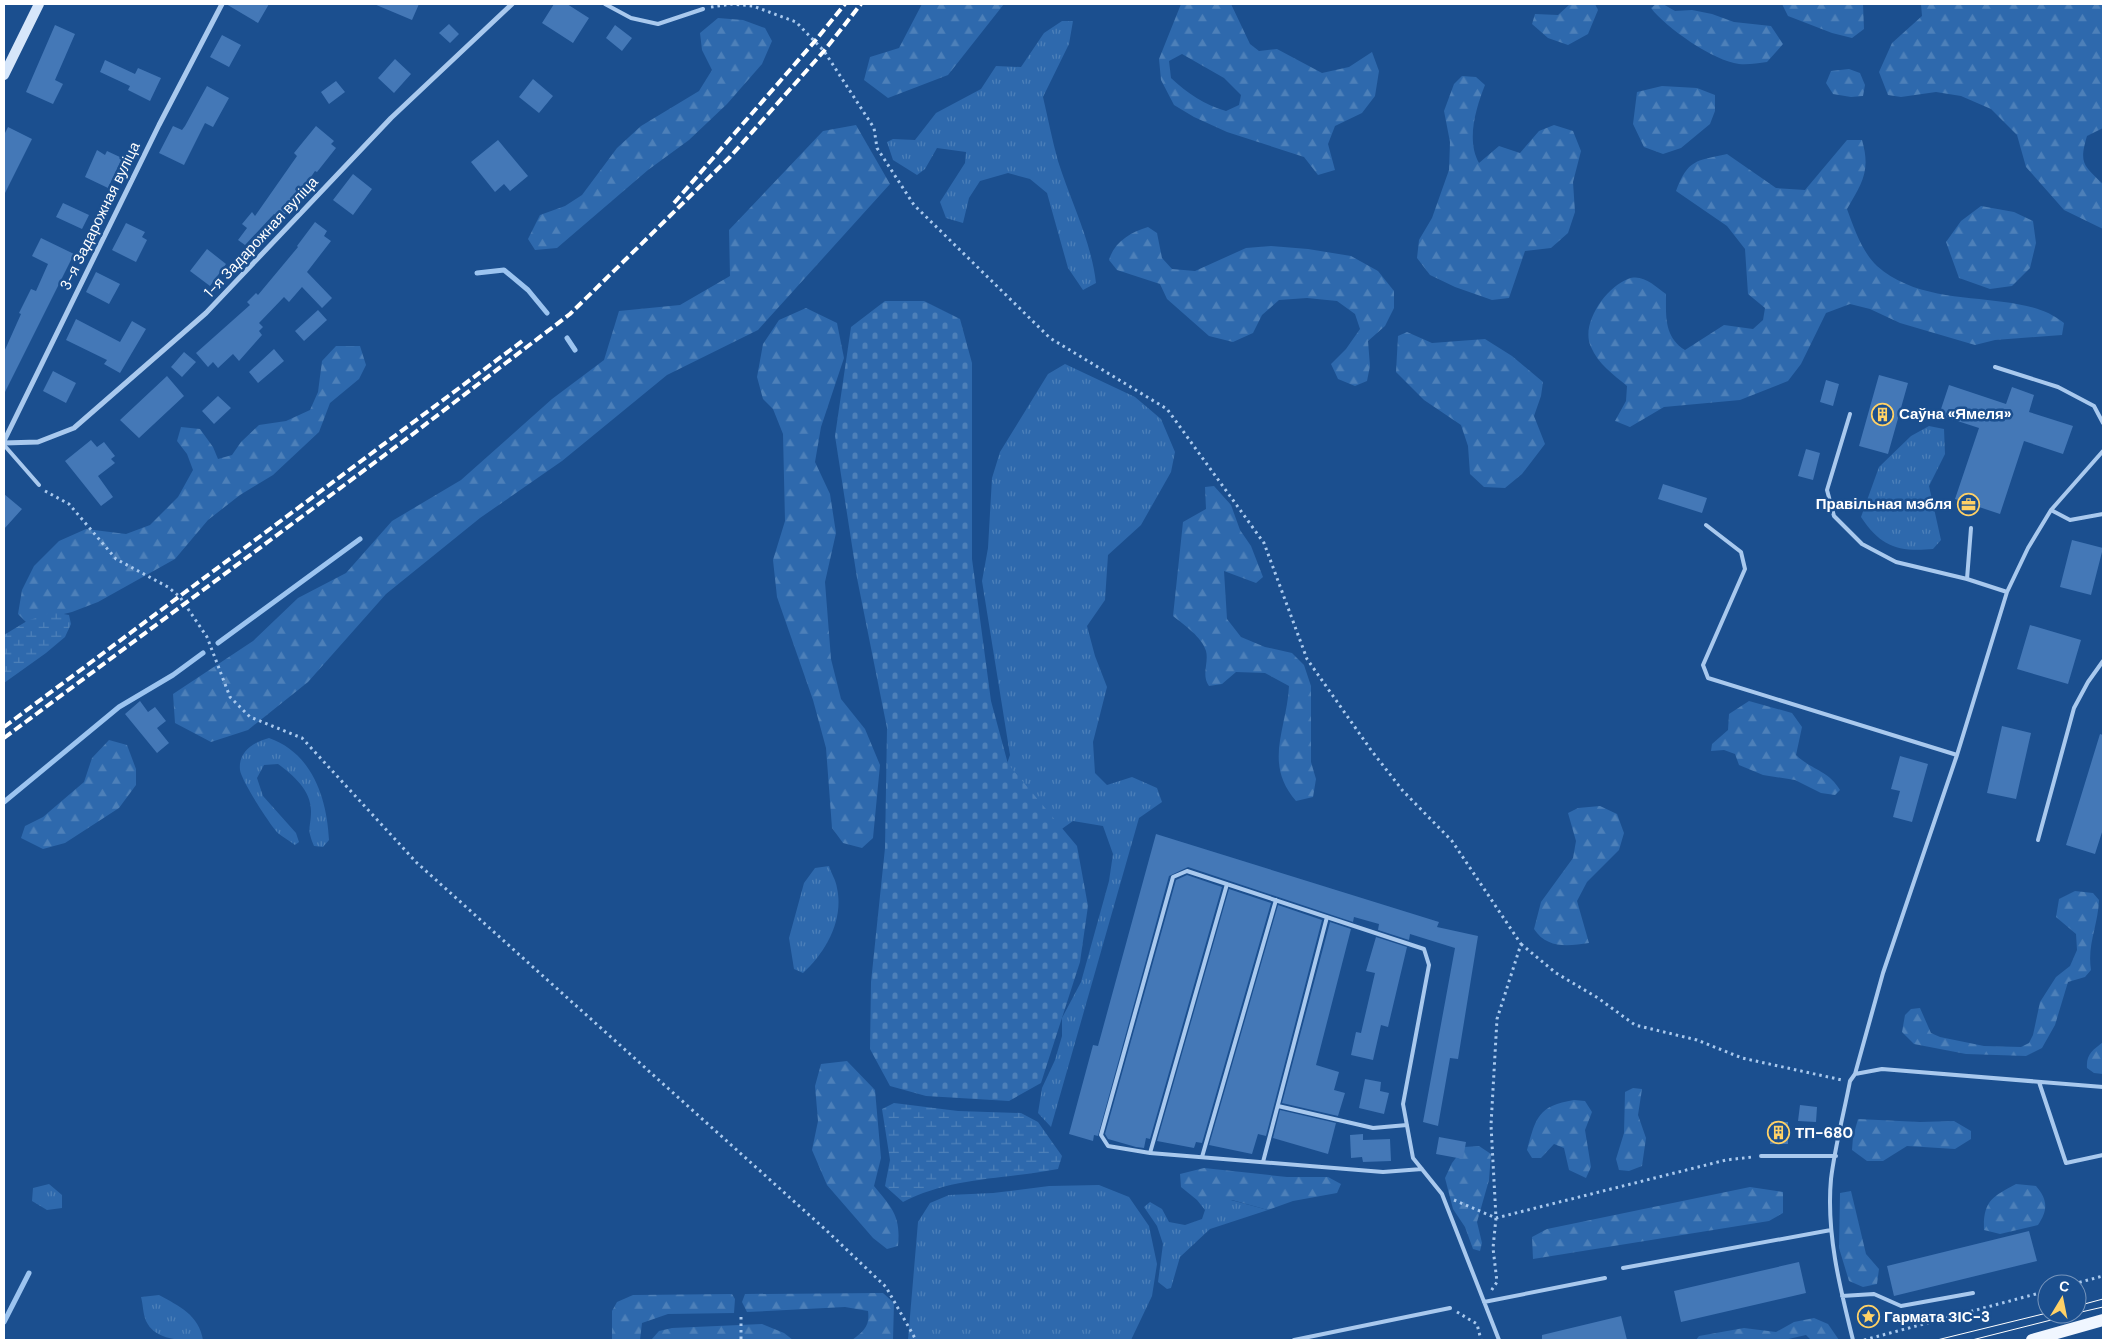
<svg xmlns="http://www.w3.org/2000/svg" width="2107" height="1344" viewBox="0 0 2107 1344" font-family="'DM Sans',sans-serif">
	<style>
		.grass { fill: url(#grass-tufts) }
		.forest { fill: url(#forest-firs); fill-rule: evenodd }
		.wetland { fill: url(#wetland-marsh) }
		.cemetery { fill: url(#cemetery-stones) }
		.lines { fill: none; stroke-linecap: round; stroke-linejoin: round }
		.stream { stroke: #9cc4f0; stroke-width: 5 }
		.building { fill: #4478b7 }
		.path { stroke: #a9c9ee; stroke-width: 3; stroke-dasharray: 2.5 4; stroke-linecap: butt }
		.lane { stroke: #a9c9ee; stroke-width: 4 }
		.street { stroke: #a9c9ee; stroke-width: 5 }
		.secondary { stroke: #d6e6fa; stroke-width: 10 }
		.primary { stroke: #f0f6ff; stroke-width: 12 }
		.tram { stroke: #fff; stroke-width: 1 }
		.rail { stroke: #fff; stroke-width: 4; stroke-dasharray: 9 4; stroke-linecap: butt }
		.labels { text-anchor: middle; dominant-baseline: central; stroke-width: 5; stroke-linejoin: round; paint-order: stroke }
		.street-label { font-size: 15px; fill: #fff; stroke: #1b4f8f }
		.poi-label { font-size: 15px; font-weight: bold; fill: #fff; stroke: #1b4f8f; text-anchor: start }
	</style>
	<defs>
		<pattern id="grass-tufts" width="24" height="20" patternUnits="userSpaceOnUse" patternTransform="scale(1.25)"><rect width="24" height="20" fill="#2e69ad"/><path d="M3 7l-1-3M5 7V3M7 7l1-3M15 17l-1-3M17 17v-4M19 17l1-3" fill="none" stroke="#4d80b9"/></pattern>
		<pattern id="forest-firs" width="22" height="20" patternUnits="userSpaceOnUse" patternTransform="scale(1.25)"><rect width="22" height="20" fill="#2e69ad"/><path d="M5 1l3.5 6h-7zM16 11l3.5 6h-7z" fill="#4d80b9"/></pattern>
		<pattern id="wetland-marsh" width="20" height="14" patternUnits="userSpaceOnUse" patternTransform="scale(1.25)"><rect width="20" height="14" fill="#2e69ad"/><path d="M1 5h8M5 5V1M11 12h8M15 12V8" fill="none" stroke="#4d80b9"/></pattern>
		<pattern id="cemetery-stones" width="16" height="16" patternUnits="userSpaceOnUse" patternTransform="scale(1.25)"><rect width="16" height="16" fill="#2e69ad"/><path d="M2 7V4a2 2 0 0 1 4 0v3zM10 15v-3a2 2 0 0 1 4 0v3z" fill="#4d80b9"/></pattern>
	</defs>
	<rect width="100%" height="100%" fill="#1b4f8f"/>
	<path class="grass" d="M1062 21H1073L1069 44 1043 97C1048 118 1052 140 1058 161 1071 202 1091 240 1096 283L1083 290 1068 268 1047 193 1030 179 1008 173 980 181 969 198 963 223 946 218 940 202 965 163 966 152 937 148 925 169 917 175 893 160 887 142 893 139 915 140 936 113 981 89 996 66 1021 67 1044 33Z
		M1065 364 1135 397 1161 419 1175 452 1171 472 1141 525 1108 555 1105 600 1087 626 1095 656 1107 687 1093 742 1095 773 1107 785 1132 777 1157 788 1162 802 1139 818 1051 1127 1038 1113 1042 1088 1055 1060 1062 1036V1018L1081 982 1109 881 1113 854 1103 826 1073 821 1042 843 997 792 1010 755 982 581 988 548 992 478 1000 452 1048 374Z
		M1929 426 1944 429 1945 454 1929 486 1941 540 1933 549C1898 552 1881 547 1861 517L1879 467 1911 436Z
		M269 738C312 753 327 798 329 840L323 847 314 846C306 827 311 829 311 811 311 790 293 775 278 764L264 765 257 778 263 796 296 833 299 842 295 845C290 841 284 838 279 834 271 827 241 780 240 770 238 751 254 742 269 738Z
		M829 866C831 873 836 880 837 888 844 920 826 952 803 973L794 969 789 938 804 883 815 868Z
		M49 1184 62 1195V1208L47 1210 32 1201 33 1188Z
		M1099 1185 1129 1197 1149 1226 1157 1264 1152 1296 1131 1340H908L918 1222 930 1203 949 1195 993 1193 1049 1186Z
		M1197 1200H1231L1268 1210 1210 1229 1180 1257 1171 1288 1167 1289 1158 1282 1163 1244 1157 1226 1144 1207 1150 1202 1162 1209 1169 1222 1185 1225 1202 1219 1205 1210Z
		M159 1295C179 1306 199 1315 203 1340 184 1340 156 1342 146 1321 143 1314 143 1304 141 1297Z"/>
	<path class="forest" d="M922 4H1004L948 75 888 98 864 80 870 57 899 48Z
		M1181 4H1231L1250 44 1259 51 1277 49 1322 73 1349 67 1372 52 1379 71 1375 96 1362 113 1335 126 1328 144 1335 170 1318 175 1304 157 1227 132 1194 117 1174 105 1161 80 1159 59ZM1182 54 1224 78 1241 95 1239 105 1226 111C1205 105 1187 93 1171 78L1169 61Z
		M1570 4H1595L1598 10 1588 34 1568 45 1548 38 1532 24 1535 14 1558 15Z
		M1656 4H1663L1675 11 1692 10 1712 14 1734 22 1771 26 1783 44 1767 62C1758 63 1748 65 1739 64 1714 61 1666 28 1651 8Z
		M1782 4H1863L1864 29 1852 38 1832 33 1788 16Z
		M1921 4H2103V128L2087 136C2079 163 2083 165 2103 184V229L2064 210 2026 167 2017 135 1991 109 1961 96 1936 92 1901 97 1888 95 1879 72 1892 43 1922 16Z
		M718 18 743 20 765 28 772 41 762 64 727 104 689 140 648 170 557 248 535 250 528 239 540 215 565 206 582 195 617 148 641 126 699 91 712 70 702 50 700 33Z
		M1849 69 1860 73 1865 85 1863 96 1851 97 1833 94 1826 83 1831 71Z
		M1462 76 1476 77 1485 85C1476 108 1466 140 1479 163L1499 146 1520 153 1539 131 1554 125 1573 131 1581 151 1573 182 1575 212 1568 233 1551 248 1525 251 1509 298 1492 300 1455 287 1430 275 1417 258 1419 240 1432 218 1449 170 1450 142 1444 111 1454 84Z
		M1662 86 1697 88 1715 95V111L1710 124 1681 148 1663 154 1644 147 1633 124 1637 92Z
		M856 125 890 184 758 330 667 375 562 461 480 518 386 594 308 682 248 730 211 742 175 723 173 694 253 641 298 598 346 573 392 521 461 480 552 399 604 360 619 311 680 305 730 276 729 230 823 131Z
		M1847 140H1862C1871 171 1862 183 1847 209 1854 228 1862 252 1877 266 1912 297 1961 296 2004 302 2026 305 2047 309 2064 323L2062 335 1995 340 1975 345 1900 323 1870 309 1850 304 1826 313 1801 364 1788 381 1740 400 1664 407 1630 427 1615 421 1626 401 1627 386C1614 375 1598 364 1591 347 1580 324 1606 287 1628 279 1642 273 1655 286 1666 294 1666 316 1664 337 1685 350L1724 325 1753 329 1763 320 1765 308 1748 294 1745 249 1727 226 1676 191C1688 159 1696 161 1727 154L1776 188 1805 190Z
		M1981 206 2014 212 2033 221 2036 243 2030 268 2012 286 1990 289 1959 278 1946 242 1961 221Z
		M1148 227 1157 233 1162 258 1172 269 1195 271 1246 248 1271 246 1308 249 1351 256 1378 271 1394 291V308L1385 326 1368 341 1370 366 1367 381 1355 386 1338 379 1331 364 1346 349 1360 329 1355 314 1337 301 1307 298 1279 300 1262 315 1253 333 1233 342 1209 336 1167 299 1160 284 1117 270 1109 260C1114 242 1131 232 1148 227Z
		M806 308 837 323 844 358 821 427 815 462 830 494 836 533 825 582 831 659 841 699 865 729 880 765 873 838 862 848 843 843 832 828 826 748 813 700 777 597 773 560 785 521 783 434 773 409 763 399 757 377 763 344 779 320Z
		M1407 332 1432 343 1485 339 1512 356 1543 382 1541 396 1534 416 1545 444 1522 474 1505 488 1484 487 1470 474 1468 446 1461 425 1424 400 1396 372 1398 336Z
		M336 346H360L366 365 359 379 330 403 319 432 273 475 240 495 208 520 175 559 98 602 72 612 27 623 18 614 22 590 34 566 59 541 86 529 126 534 150 525 178 497 193 470 187 454 177 441 181 427 200 429 213 447 218 459 232 455 241 442 259 425 286 421 310 410 318 392 322 361Z
		M1214 486 1231 505 1240 530 1251 546 1263 577 1256 583 1224 571 1227 619 1241 637 1265 647 1292 653 1304 665 1311 686V762L1316 779 1313 797 1296 801C1263 763 1287 729 1289 686L1265 673 1236 672 1222 684 1209 686C1201 675 1209 663 1206 651 1202 637 1184 625 1173 616L1183 522 1206 509 1205 487Z
		M1749 701 1792 713 1802 727 1796 755C1813 771 1828 770 1840 790L1835 795 1821 793 1795 780 1763 775 1739 765 1735 754 1724 750 1711 751 1712 744 1728 730 1729 714Z
		M109 740 127 745 136 769V785L119 808 65 843 43 849 21 838 25 826 43 817 84 782 92 758Z
		M1600 806 1617 814 1624 833 1619 850 1587 882 1577 901 1589 943C1568 946 1547 949 1534 929L1541 902 1573 858 1576 841 1568 813 1578 808Z
		M2075 891 2093 893 2099 900C2098 926 2087 944 2091 970L2085 977 2068 982 2055 1025 2042 1048 2026 1056 1966 1054 1914 1044 1902 1032 1905 1015 1911 1009 1920 1008 1931 1033 1940 1037 1984 1046 2021 1047 2029 1043 2033 1035 2040 1002 2056 977 2070 966 2077 950 2076 934 2056 917 2059 899Z
		M2103 1042V1074L2094 1073 2087 1068C2086 1054 2093 1050 2103 1042Z
		M847 1061 875 1090 881 1158 874 1186C892 1208 901 1216 898 1246L887 1249 873 1238 827 1185 812 1150 818 1121 815 1086 821 1064Z
		M1633 1088 1642 1089 1638 1115 1646 1138 1642 1166 1629 1171 1619 1170 1616 1159 1624 1133 1625 1092Z
		M1574 1100 1585 1101 1592 1112 1585 1130 1591 1167 1586 1178 1569 1170 1564 1148 1554 1144 1541 1158H1532L1527 1150C1536 1117 1538 1106 1574 1100Z
		M1858 1119 1920 1122 1954 1121 1971 1131V1139L1955 1149 1907 1146 1883 1161H1867L1852 1150 1853 1137Z
		M1479 1146 1491 1154 1489 1180 1477 1222 1482 1243 1480 1251 1473 1249 1465 1227 1453 1209 1445 1178 1452 1163 1464 1147Z
		M1204 1168 1287 1177H1328L1341 1184 1337 1193 1293 1201 1268 1210 1232 1200H1197L1181 1187 1180 1174Z
		M2016 1184 2036 1186C2048 1200 2048 1210 2038 1225L2000 1234 1984 1230C1983 1201 1992 1197 2016 1184Z
		M1750 1187 1783 1192V1213L1769 1221 1533 1259 1532 1237 1547 1229Z
		M1851 1191 1866 1254 1879 1269 1877 1284 1863 1287 1849 1281 1839 1248 1840 1193Z
		M883 1293 894 1303 893 1340H852C864 1331 870 1326 868 1311L845 1307 747 1312 742 1302 745 1294Z
		M732 1294 735 1299 734 1313 668 1314 642 1323 640 1340H612V1311L617 1302 633 1295Z
		M1814 1318 1828 1324 1839 1340H1811L1806 1335 1784 1340H1696L1699 1336 1744 1328 1776 1332 1794 1322Z
		M762 1324 784 1333 793 1340 652 1339 659 1331 672 1328Z"/>
	<path class="wetland" d="M53 612 69 615 71 624 65 637 46 653 4 683V635L27 621Z
		M894 1103 958 1111 1021 1113 1038 1122 1062 1156 1058 1169C1007 1179 950 1177 903 1202L885 1186 890 1160 882 1109Z"/>
	<path class="cemetery" d="M885 301H924L960 319 972 363V559L991 701 1008 764 1077 846 1088 906 1080 962 1041 1083 1009 1101 926 1096 890 1086 870 1049 871 982 885 848 887 728 857 578 835 436 851 327Z"/>
	<g class="lines">
		<path class="stream" d="M477 273 504 270 528 290 547 313
			M567 338 575 350
			M218 643 360 539
			M4 802 119 707 173 675 203 653
			M4 1322 29 1273"/>
	</g>
	<path class="building" d="M226 4H269L258 23Z
		M374 4H419L412 20Z
		M554 4H567L589 18 573 43 542 23Z
		M449 24 459 34 450 43 439 33Z
		M55 25 75 34 55 80 63 84 53 104 26 92Z
		M615 25 632 38 622 51 606 38Z
		M222 35 241 45 229 67 210 57Z
		M395 59 411 74 394 93 378 78Z
		M105 60 135 74 138 68 161 78 150 101 128 90 130 86 100 72Z
		M533 79 553 96 539 113 519 97Z
		M336 81 345 92 329 104 321 92Z
		M207 86 229 98 213 127 205 123 184 165 159 153 173 126 182 130 185 126Z
		M316 126 334 141 331 144 336 148 317 172 315 171 282 219 274 214 245 245 238 240 247 228 242 224 252 212 255 216 297 156 294 153Z
		M8 127 32 139 4 195V135Z
		M498 140 528 176 510 191 504 184 495 192 471 162Z
		M97 150 105 155 107 151 122 158 108 188 85 177Z
		M353 174 372 189 353 215 333 200Z
		M63 203 89 215 82 229 56 217Z
		M315 222 327 231 324 236 331 241 307 272 332 298 322 308 302 287 289 302 284 297 259 323 263 327 259 331 262 335 239 361 233 354 218 368 213 362 208 367 196 353 250 305 247 302 256 293 258 295 298 247 297 246Z
		M126 223 145 232 142 237 147 240 136 262 112 250Z
		M41 238 74 254 4 394V352L21 314 19 313 31 289 36 291 48 264 32 256Z
		M207 249 226 264 210 286 190 271Z
		M96 272 120 284 109 304 86 292Z
		M318 310 327 320 304 341 295 331Z
		M76 319 120 342 132 321 146 329 120 373 104 364 107 360 66 340Z
		M274 349 284 361 258 383 249 372Z
		M184 352 196 362 182 377 171 367Z
		M53 371 76 383 66 403 43 391Z
		M1879 375 1908 383 1888 454 1859 446Z
		M167 376 184 396 139 438 120 420Z
		M1826 380 1839 384 1833 406 1820 402Z
		M1949 385 2006 404 2012 387 2034 395 2029 412 2073 426 2063 454 2024 441 2000 514 1955 499 1979 428 1939 415Z
		M218 396 231 408 214 424 202 411Z
		M91 440 97 447 104 442 115 456 111 459 115 463 98 476 113 497 101 506 65 461Z
		M1806 449 1820 453 1813 480 1798 476Z
		M1663 484 1707 498 1702 513 1658 499Z
		M4 494 22 509 4 529Z
		M2072 540 2103 548 2091 595 2060 587Z
		M2030 625 2081 640 2068 684 2017 669Z
		M140 701 148 712 155 707 166 721 157 728 169 743 157 753 125 714Z
		M2002 726 2031 733 2016 799 1987 793Z
		M2100 734 2103 735V829L2095 854 2066 845Z
		M1900 756 1928 764 1912 822 1893 817 1900 791 1891 789Z
		M1156 834 1439 922 1437 927 1478 936 1458 1059 1450 1058 1438 1126 1423 1122 1455 948 1410 934 1409 940 1378 930 1379 924 1354 917 1353 922 1188 867 1169 876 1098 1136 1094 1135 1093 1141 1069 1134 1093 1045 1098 1046Z
		M1187 875 1222 887 1150 1139 1146 1138 1144 1148 1136 1147 1108 1139 1105 1134 1176 880Z
		M1229 889 1271 903 1202 1143 1196 1142 1194 1148 1157 1141Z
		M1278 905 1322 920 1266 1136 1258 1134 1252 1154 1209 1145Z
		M1330 922 1351 929 1316 1065 1339 1072 1334 1090 1345 1093 1338 1116 1282 1103Z
		M1376 937 1407 947 1388 1027 1381 1025 1373 1060 1351 1055 1356 1032 1361 1033 1375 973 1366 971Z
		M1365 1079 1381 1082 1380 1091 1389 1093 1384 1114 1359 1108Z
		M1800 1105 1817 1107 1816 1122 1798 1121Z
		M1280 1110 1336 1123 1328 1154 1273 1138Z
		M1771 1122H1788V1144H1770Z
		M1363 1134V1140L1390 1139 1391 1161 1363 1162 1362 1157 1351 1158 1350 1135Z
		M1439 1137 1466 1142 1463 1159 1436 1154Z
		M2029 1231 2037 1261 1894 1296 1887 1266Z
		M1799 1262 1806 1293 1681 1322 1674 1291Z
		M1621 1316 1627 1340H1542V1335Z"/>
	<g class="lines">
		<path class="path" d="M711 7 732 4 753 6 796 22 824 51 874 128 877 148 914 205 1050 338 1167 409 1264 543 1307 659 1371 750 1403 791 1452 841 1521 944 1497 1019 1491 1125 1496 1218 1493 1248 1497 1282 1491 1291
			M45 491 69 504 116 559 168 587 180 597 207 637 230 697 250 717 302 738 416 862 827 1231 886 1287 916 1340
			M1521 944 1556 973 1598 998 1635 1025 1697 1040 1742 1058 1842 1080
			M1454 1200 1496 1218 1726 1160 1752 1157
			M2073 1284 2103 1276
			M1457 1312 1477 1324 1481 1340
			M741 1317V1340
			M1864 1340 2047 1291"/>
		<path class="lane" d="M605 4 631 18 658 24 703 9
			M1995 367 2058 387 2094 406 2103 423
			M1850 414 1827 490 1834 516 1862 544 1896 562 1967 579 2007 592
			M4 445 39 485
			M2051 510 2070 520 2103 514
			M1706 525 1741 552 1745 569 1703 665 1708 678 1957 755
			M1967 579 1971 528
			M2038 840 2074 708 2088 682 2103 661
			M1855 1074 1883 973 1957 755 2007 592 2028 548 2051 510 2103 451
			M2039 1082 2066 1163 2103 1155
			M1278 1106 1373 1128 1407 1125
			M1150 1153 1227 884
			M1761 1156H1836
			M1202 1157 1276 900
			M1263 1162 1327 917
			M1422 1169 1383 1172 1150 1153 1108 1146 1101 1135 1173 877 1187 871 1424 949 1429 965 1403 1104 1413 1158 1442 1194 1499 1340
			M1623 1268 1831 1230
			M1842 1296 1874 1294 1901 1306 1973 1293
			M1484 1302 1605 1278
			M1294 1340 1450 1308
			M1853 1340C1840 1288 1826 1233 1831 1179 1835 1146 1844 1113 1850 1081L1855 1074 1882 1069 2103 1087"/>
		<path class="street" d="M4 441 159 125 222 4
			M4 443 38 442 74 428 206 313 391 118 512 4"/>
		<path class="secondary" d="M4 75 39 4"/>
		<path class="primary" d="M2032 1340 2103 1320"/>
		<path class="tram" d="M2077 1306 2103 1299
			M2077 1313 2103 1307
			M1937 1340 2047 1313
			M1972 1340 2075 1314"/>
		<path class="rail" d="M674 203 815 41 845 4
			M4 727 525 339
			M4 738 409 437 570 314 730 157 824 51 861 4"/>
	</g>
	<defs>
		<symbol id="building-ring" viewBox="-11 -11 22 22"><circle r="9.5" fill="#1b4f8f" stroke="#ffd166" stroke-width="1.5"/><path d="M-4-6H4V6H1V3H-1V6H-4ZM-2.5-4.3h1.7v1.8h-1.7ZM.8-4.3h1.7v1.8H.8ZM-2.5-1h1.7V.8h-1.7ZM.8-1h1.7V.8H.8Z" fill="#ffd166"/></symbol>
		<symbol id="office-ring" viewBox="-11 -11 22 22"><circle r="9.5" fill="#1b4f8f" stroke="#ffd166" stroke-width="1.5"/><path d="M-6-3h4V-5.5h4V-3h4V5H-6ZM-1-4.5V-3h2v-1.5ZM-6 0V1H6V0Z" fill="#ffd166"/></symbol>
		<symbol id="sight-ring" viewBox="-11 -11 22 22"><circle r="9.5" fill="#1b4f8f" stroke="#ffd166" stroke-width="1.5"/><path d="M0-6L1.8-2.2L6-1.7L2.9 1.2L3.7 5.4L0 3.3L-3.7 5.4L-2.9 1.2L-6-1.7L-1.8-2.2Z" fill="#ffd166"/></symbol>
	</defs>
	<g fill-rule="evenodd">
		<use href="#building-ring" x="1870" y="402" width="25" height="25"/>
		<use href="#office-ring" x="1956" y="492" width="25" height="25"/>
		<use href="#building-ring" x="1766" y="1120" width="25" height="25"/>
		<use href="#sight-ring" x="1856" y="1304" width="25" height="25"/>
	</g>
	<g class="labels">
		<g class="street-label">
			<text transform="translate(100 216) rotate(-64)">3-я Задарожная вуліца</text>
			<text transform="translate(261 237) rotate(-47)">1-я Задарожная вуліца</text>
		</g>
		<g class="poi-label">
			<text x="1899" y="414">Саўна «Ямеля»</text>
			<text x="1952" y="504" text-anchor="end">Правільная мэбля</text>
			<text x="1795" y="1133">ТП-680</text>
			<text x="1884" y="1317">Гармата ЗІС-3</text>
		</g>
	</g>
	<rect width="2107" height="1344" fill="none" stroke="#ffffff" stroke-width="10"/>
	<g transform="translate(2062 1299) rotate(10)"><circle r="24" fill="#1b4f8f" stroke="#7695bc"/>
	<path d="M0-4L9 19L0 12L-9 19Z" fill="#ffd166"/>
	<text y="-8" font-size="14" font-weight="bold" text-anchor="middle" fill="#ffffff">С</text>
	</g>
</svg>
